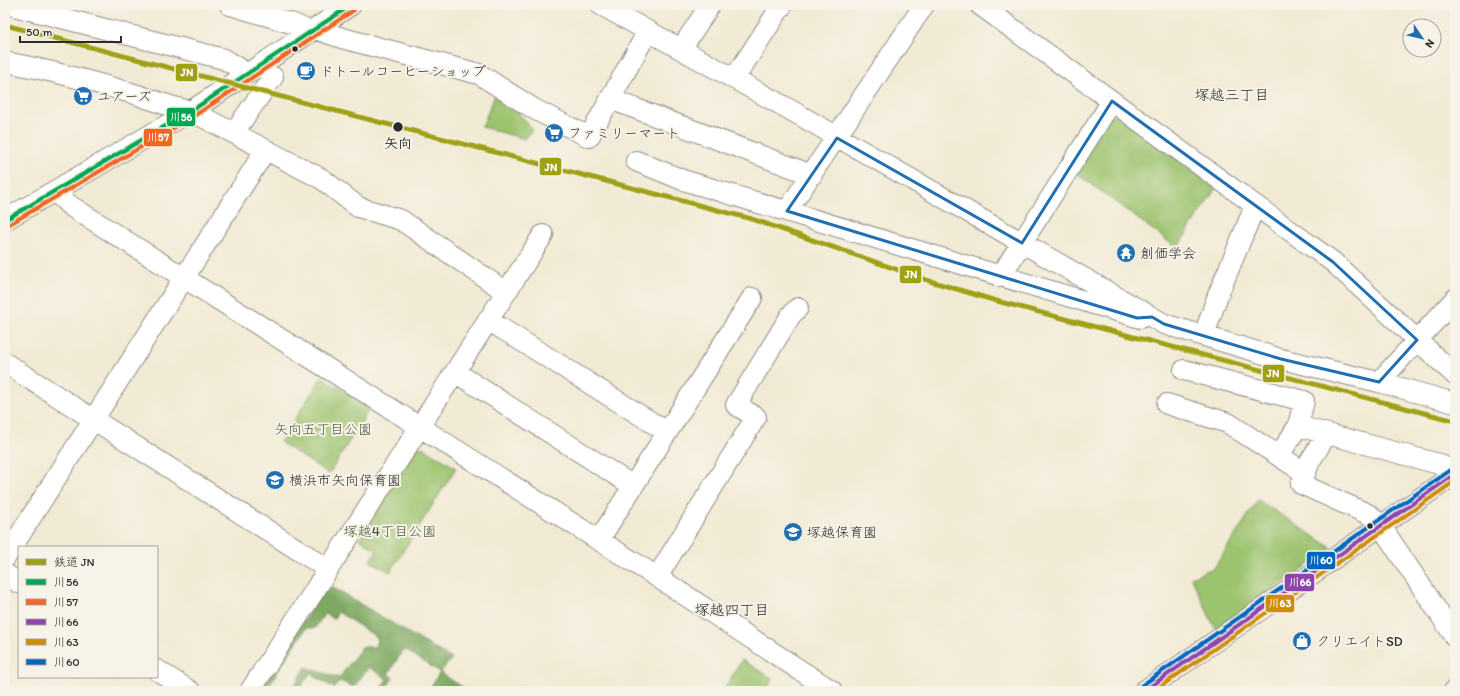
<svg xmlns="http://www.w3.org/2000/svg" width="1460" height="696" viewBox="0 0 1460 696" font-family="Itim,'Klee One',sans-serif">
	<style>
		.green { fill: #9cc36e; stroke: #64774c }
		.forest { fill: #7da961; stroke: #546a46 }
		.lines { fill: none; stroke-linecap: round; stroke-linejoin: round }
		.minor-casing { stroke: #8e8a80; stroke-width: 22 }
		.minor { stroke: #fff; stroke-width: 20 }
		.bus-1-casing { stroke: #f7f3e8; stroke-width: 7 }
		.bus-2-casing { stroke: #f7f3e8; stroke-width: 7 }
		.bus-3-casing { stroke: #f7f3e8; stroke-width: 7 }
		.bus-4-casing { stroke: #f7f3e8; stroke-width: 7 }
		.bus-5-casing { stroke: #f7f3e8; stroke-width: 7 }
		.bus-1 { stroke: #00a651; stroke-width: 4 }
		.bus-2 { stroke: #f26522; stroke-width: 4 }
		.bus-3 { stroke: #8e44ad; stroke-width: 4 }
		.bus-4 { stroke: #ce8d09; stroke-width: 4 }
		.bus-5 { stroke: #0065bd; stroke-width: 4 }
		.rail-1-casing { stroke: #f7f3e8; stroke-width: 8 }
		.rail-1 { stroke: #a0a013; stroke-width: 5 }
		.marked { fill: none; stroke: #1f6fb2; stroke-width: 3; stroke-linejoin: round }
		.bus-dot { fill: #2b2b2b; stroke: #f7f3e8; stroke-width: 1.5 }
		.labels { text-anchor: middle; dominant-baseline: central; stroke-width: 4; stroke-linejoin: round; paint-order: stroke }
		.poi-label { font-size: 14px; fill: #2b2b2b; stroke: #f7f3e8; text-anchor: start }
		.stop-label { font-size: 14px; font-weight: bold; fill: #2b2b2b; stroke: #f7f3e8 }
		.park-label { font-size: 14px; fill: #4d593f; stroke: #f7f3e8 }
		.neighbourhood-label { font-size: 15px; fill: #2b2b2b; stroke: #f7f3e8 }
		.line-badge { stroke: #f7f3e8; stroke-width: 1.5 }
		.badge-label { font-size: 11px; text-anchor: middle; font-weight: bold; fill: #fff }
	</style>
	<rect width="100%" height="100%" fill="#f7f3e8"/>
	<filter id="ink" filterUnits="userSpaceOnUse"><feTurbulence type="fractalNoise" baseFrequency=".025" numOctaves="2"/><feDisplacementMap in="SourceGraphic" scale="8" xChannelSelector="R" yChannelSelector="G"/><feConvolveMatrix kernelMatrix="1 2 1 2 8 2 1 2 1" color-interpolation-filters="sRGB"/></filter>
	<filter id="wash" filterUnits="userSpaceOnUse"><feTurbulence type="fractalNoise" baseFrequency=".012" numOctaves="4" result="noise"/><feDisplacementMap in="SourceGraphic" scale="16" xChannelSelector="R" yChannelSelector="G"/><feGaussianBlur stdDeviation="0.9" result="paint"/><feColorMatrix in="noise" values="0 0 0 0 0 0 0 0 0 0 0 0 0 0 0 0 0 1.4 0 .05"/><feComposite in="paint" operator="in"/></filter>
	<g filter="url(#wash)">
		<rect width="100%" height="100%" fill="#f1ead4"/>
		<path class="green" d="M497 90 519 111V114L533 129 525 139 482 127Z
			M1117 115 1216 188 1177 248 1075 172 1109 116Z
			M322 377 370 408 329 474 280 442Z
			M422 447 456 468 390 572 370 561 377 550 359 539 416 449Z
			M1258 500 1332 548 1216 630 1191 577 1214 568Z
			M742 660 773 679 765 691H723Z"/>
		<path class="forest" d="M332 587 452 659 440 672 468 691H428L440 672 404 649 388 674 393 678 384 691H379L387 679 369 667 354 687 340 681 334 688 310 673 298 691H291L306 667 339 678 362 647H375L378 638 338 612 333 619 325 613 315 628H306L265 691H256L323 592Z"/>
	</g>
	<g filter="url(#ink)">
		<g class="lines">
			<defs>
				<path id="minor" d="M10 5 224 59 239 68
					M230 5 291 23 307 30 315 29 342 38 479 74 534 109 589 137 648 31
					M601 5 787 108 1164 324 1281 359 1379 382 1455 403
					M980 5 1333 262 1455 375
					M681 49 710 5
					M5 62C50 70 94 82 138 95 156 101 172 108 191 111L322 179 358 207 401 220 506 292
					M734 79 782 5
					M610 99 812 175
					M237 128 273 77
					M636 161 683 180 1140 318
					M55 191 69 205 657 577 832 691
					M787 211 924 5
					M5 220 191 111 351 5
					M1000 277 1112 101
					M488 320 667 432
					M1204 335 1218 295 1255 206
					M5 363 328 569
					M1184 370 1304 401 1298 426 1439 464 1455 473
					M455 372 633 486
					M1379 382 1455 299
					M1167 404 1228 423 1305 473
					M1327 434 1310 461 1301 484 1370 515 1381 526 1455 637
					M1279 456 1298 426
					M599 540 752 298
					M5 558 265 151
					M5 574 19 583
					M657 577 756 417 736 405 791 315 798 308
					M157 670 190 691
					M250 691 543 235
					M1144 691 1455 474
					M1454 691 1455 690"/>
			</defs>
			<use href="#minor" class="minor-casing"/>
			<use href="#minor" class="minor"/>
			<defs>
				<path id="bus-1" d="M5 220 191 111 351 5"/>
				<path id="bus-2" d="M8 225 194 116 354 10"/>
				<path id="bus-3" d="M1144 691 1455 474"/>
				<path id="bus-4" d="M1154 691 1455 481"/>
				<path id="bus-5" d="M1141 686 1452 469"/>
			</defs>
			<use href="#bus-1" class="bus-1-casing"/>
			<use href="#bus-2" class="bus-2-casing"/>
			<use href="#bus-3" class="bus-3-casing"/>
			<use href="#bus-4" class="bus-4-casing"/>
			<use href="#bus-5" class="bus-5-casing"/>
			<use href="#bus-1" class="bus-1"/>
			<use href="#bus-2" class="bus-2"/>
			<use href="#bus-3" class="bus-3"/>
			<use href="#bus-4" class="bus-4"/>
			<use href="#bus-5" class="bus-5"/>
			<defs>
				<path id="rail-1" d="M5 25 752 219 930 281 993 300 1455 421"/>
			</defs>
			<use href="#rail-1" class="rail-1-casing"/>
			<use href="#rail-1" class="rail-1"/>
		</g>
	</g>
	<path class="marked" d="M1112 101 1333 262 1417 340 1379 382 1281 359 1164 324 1152 317 1137 318 787 211 837 138 1022 243Z"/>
	<defs>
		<symbol id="cafe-disc" viewBox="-11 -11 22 22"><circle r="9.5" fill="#1f6fb2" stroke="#f7f3e8"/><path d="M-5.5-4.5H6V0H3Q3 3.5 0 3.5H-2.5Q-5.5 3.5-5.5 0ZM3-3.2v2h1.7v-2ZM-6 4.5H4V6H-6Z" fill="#fff"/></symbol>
		<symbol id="supermarket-disc" viewBox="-11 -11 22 22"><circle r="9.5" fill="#1f6fb2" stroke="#f7f3e8"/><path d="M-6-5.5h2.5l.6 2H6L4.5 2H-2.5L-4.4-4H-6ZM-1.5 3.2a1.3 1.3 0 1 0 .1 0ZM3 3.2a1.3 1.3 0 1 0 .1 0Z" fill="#fff"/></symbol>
		<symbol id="temple-disc" viewBox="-11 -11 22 22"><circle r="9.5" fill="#1f6fb2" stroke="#f7f3e8"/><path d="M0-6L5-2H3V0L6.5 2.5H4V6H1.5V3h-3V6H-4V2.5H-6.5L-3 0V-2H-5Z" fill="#fff"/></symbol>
		<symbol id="school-disc" viewBox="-11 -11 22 22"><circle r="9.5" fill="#1f6fb2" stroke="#f7f3e8"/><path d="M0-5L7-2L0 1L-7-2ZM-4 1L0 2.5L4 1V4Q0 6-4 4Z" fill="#fff"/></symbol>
		<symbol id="shop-disc" viewBox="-11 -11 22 22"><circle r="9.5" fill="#1f6fb2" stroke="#f7f3e8"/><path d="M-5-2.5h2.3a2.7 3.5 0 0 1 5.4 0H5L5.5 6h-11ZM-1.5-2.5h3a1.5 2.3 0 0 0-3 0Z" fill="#fff"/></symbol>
	</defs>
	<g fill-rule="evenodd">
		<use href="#cafe-disc" x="295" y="60" width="22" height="22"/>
		<use href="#supermarket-disc" x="72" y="85" width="22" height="22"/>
		<use href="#supermarket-disc" x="543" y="122" width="22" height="22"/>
		<use href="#temple-disc" x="1115" y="242" width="22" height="22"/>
		<use href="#school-disc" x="264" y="469" width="22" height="22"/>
		<use href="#school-disc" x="782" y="521" width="22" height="22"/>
		<use href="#shop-disc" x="1291" y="630" width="22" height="22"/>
	</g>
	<g class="bus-dot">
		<circle cx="295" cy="49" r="3.5"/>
		<circle cx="398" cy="127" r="5.5"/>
		<circle cx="1370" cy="526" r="3.5"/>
	</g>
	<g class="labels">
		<g class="poi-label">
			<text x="320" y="71">ドトールコーヒーショップ</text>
			<text x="97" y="96">ユアーズ</text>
			<text x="568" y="133">ファミリーマート</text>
			<text x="1140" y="253">創価学会</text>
			<text x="289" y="480">横浜市矢向保育園</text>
			<text x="807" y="532">塚越保育園</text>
			<text x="1316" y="641">クリエイトSD</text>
		</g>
		<g class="stop-label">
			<text x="398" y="143">矢向</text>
		</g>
		<g class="park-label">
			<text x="323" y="429">矢向五丁目公園</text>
			<text x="390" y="531">塚越4丁目公園</text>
		</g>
		<g class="neighbourhood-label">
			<text x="1232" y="95">塚越三丁目</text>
			<text x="732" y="610">塚越四丁目</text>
		</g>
	</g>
	<g class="line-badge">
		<rect x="175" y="63" width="23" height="19" rx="4" fill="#a0a013"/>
		<rect x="166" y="107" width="30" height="20" rx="4" fill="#00a651"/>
		<rect x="143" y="128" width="30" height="19" rx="4" fill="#f26522"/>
		<rect x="539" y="157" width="23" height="19" rx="4" fill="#a0a013"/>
		<rect x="899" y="265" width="23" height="19" rx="4" fill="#a0a013"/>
		<rect x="1262" y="364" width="23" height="19" rx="4" fill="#a0a013"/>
		<rect x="1306" y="551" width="30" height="19" rx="4" fill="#0065bd"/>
		<rect x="1284" y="573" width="31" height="19" rx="4" fill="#8e44ad"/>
		<rect x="1265" y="594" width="30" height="19" rx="4" fill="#ce8d09"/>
	</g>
	<g class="badge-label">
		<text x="187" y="76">JN</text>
		<text x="181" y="121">川56</text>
		<text x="158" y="141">川57</text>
		<text x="551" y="171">JN</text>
		<text x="911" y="278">JN</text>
		<text x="1273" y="377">JN</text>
		<text x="1321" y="564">川60</text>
		<text x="1300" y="586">川66</text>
		<text x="1280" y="607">川63</text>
	</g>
	<rect width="1460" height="696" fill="none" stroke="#f7f3e8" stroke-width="20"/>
	<rect x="18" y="546" width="140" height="132" fill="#f7f3e8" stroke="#a5a39c"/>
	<rect x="26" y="559" width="20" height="6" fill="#a0a013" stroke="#a5a39c"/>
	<text x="54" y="566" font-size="12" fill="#2b2b2b">鉄道 JN</text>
	<rect x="26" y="579" width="20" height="6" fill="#00a651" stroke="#a5a39c"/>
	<text x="54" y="586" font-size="12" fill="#2b2b2b">川56</text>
	<rect x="26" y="599" width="20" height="6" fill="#f26522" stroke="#a5a39c"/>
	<text x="54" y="606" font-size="12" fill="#2b2b2b">川57</text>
	<rect x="26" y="619" width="20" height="6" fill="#8e44ad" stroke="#a5a39c"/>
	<text x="54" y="626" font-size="12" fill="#2b2b2b">川66</text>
	<rect x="26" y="639" width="20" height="6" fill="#ce8d09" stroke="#a5a39c"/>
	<text x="54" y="646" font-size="12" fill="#2b2b2b">川63</text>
	<rect x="26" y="659" width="20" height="6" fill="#0065bd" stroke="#a5a39c"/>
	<text x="54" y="666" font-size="12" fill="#2b2b2b">川60</text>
	<g transform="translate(1422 38) rotate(125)"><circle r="19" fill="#f7f3e8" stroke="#a5a39c"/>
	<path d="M0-3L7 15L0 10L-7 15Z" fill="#1f6fb2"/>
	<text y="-6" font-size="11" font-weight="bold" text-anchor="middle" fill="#2b2b2b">N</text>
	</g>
	<path d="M20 36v6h101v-6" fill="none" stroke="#2b2b2b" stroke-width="2"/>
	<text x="26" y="36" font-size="12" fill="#2b2b2b" stroke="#f7f3e8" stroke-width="3" paint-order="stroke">50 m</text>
</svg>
